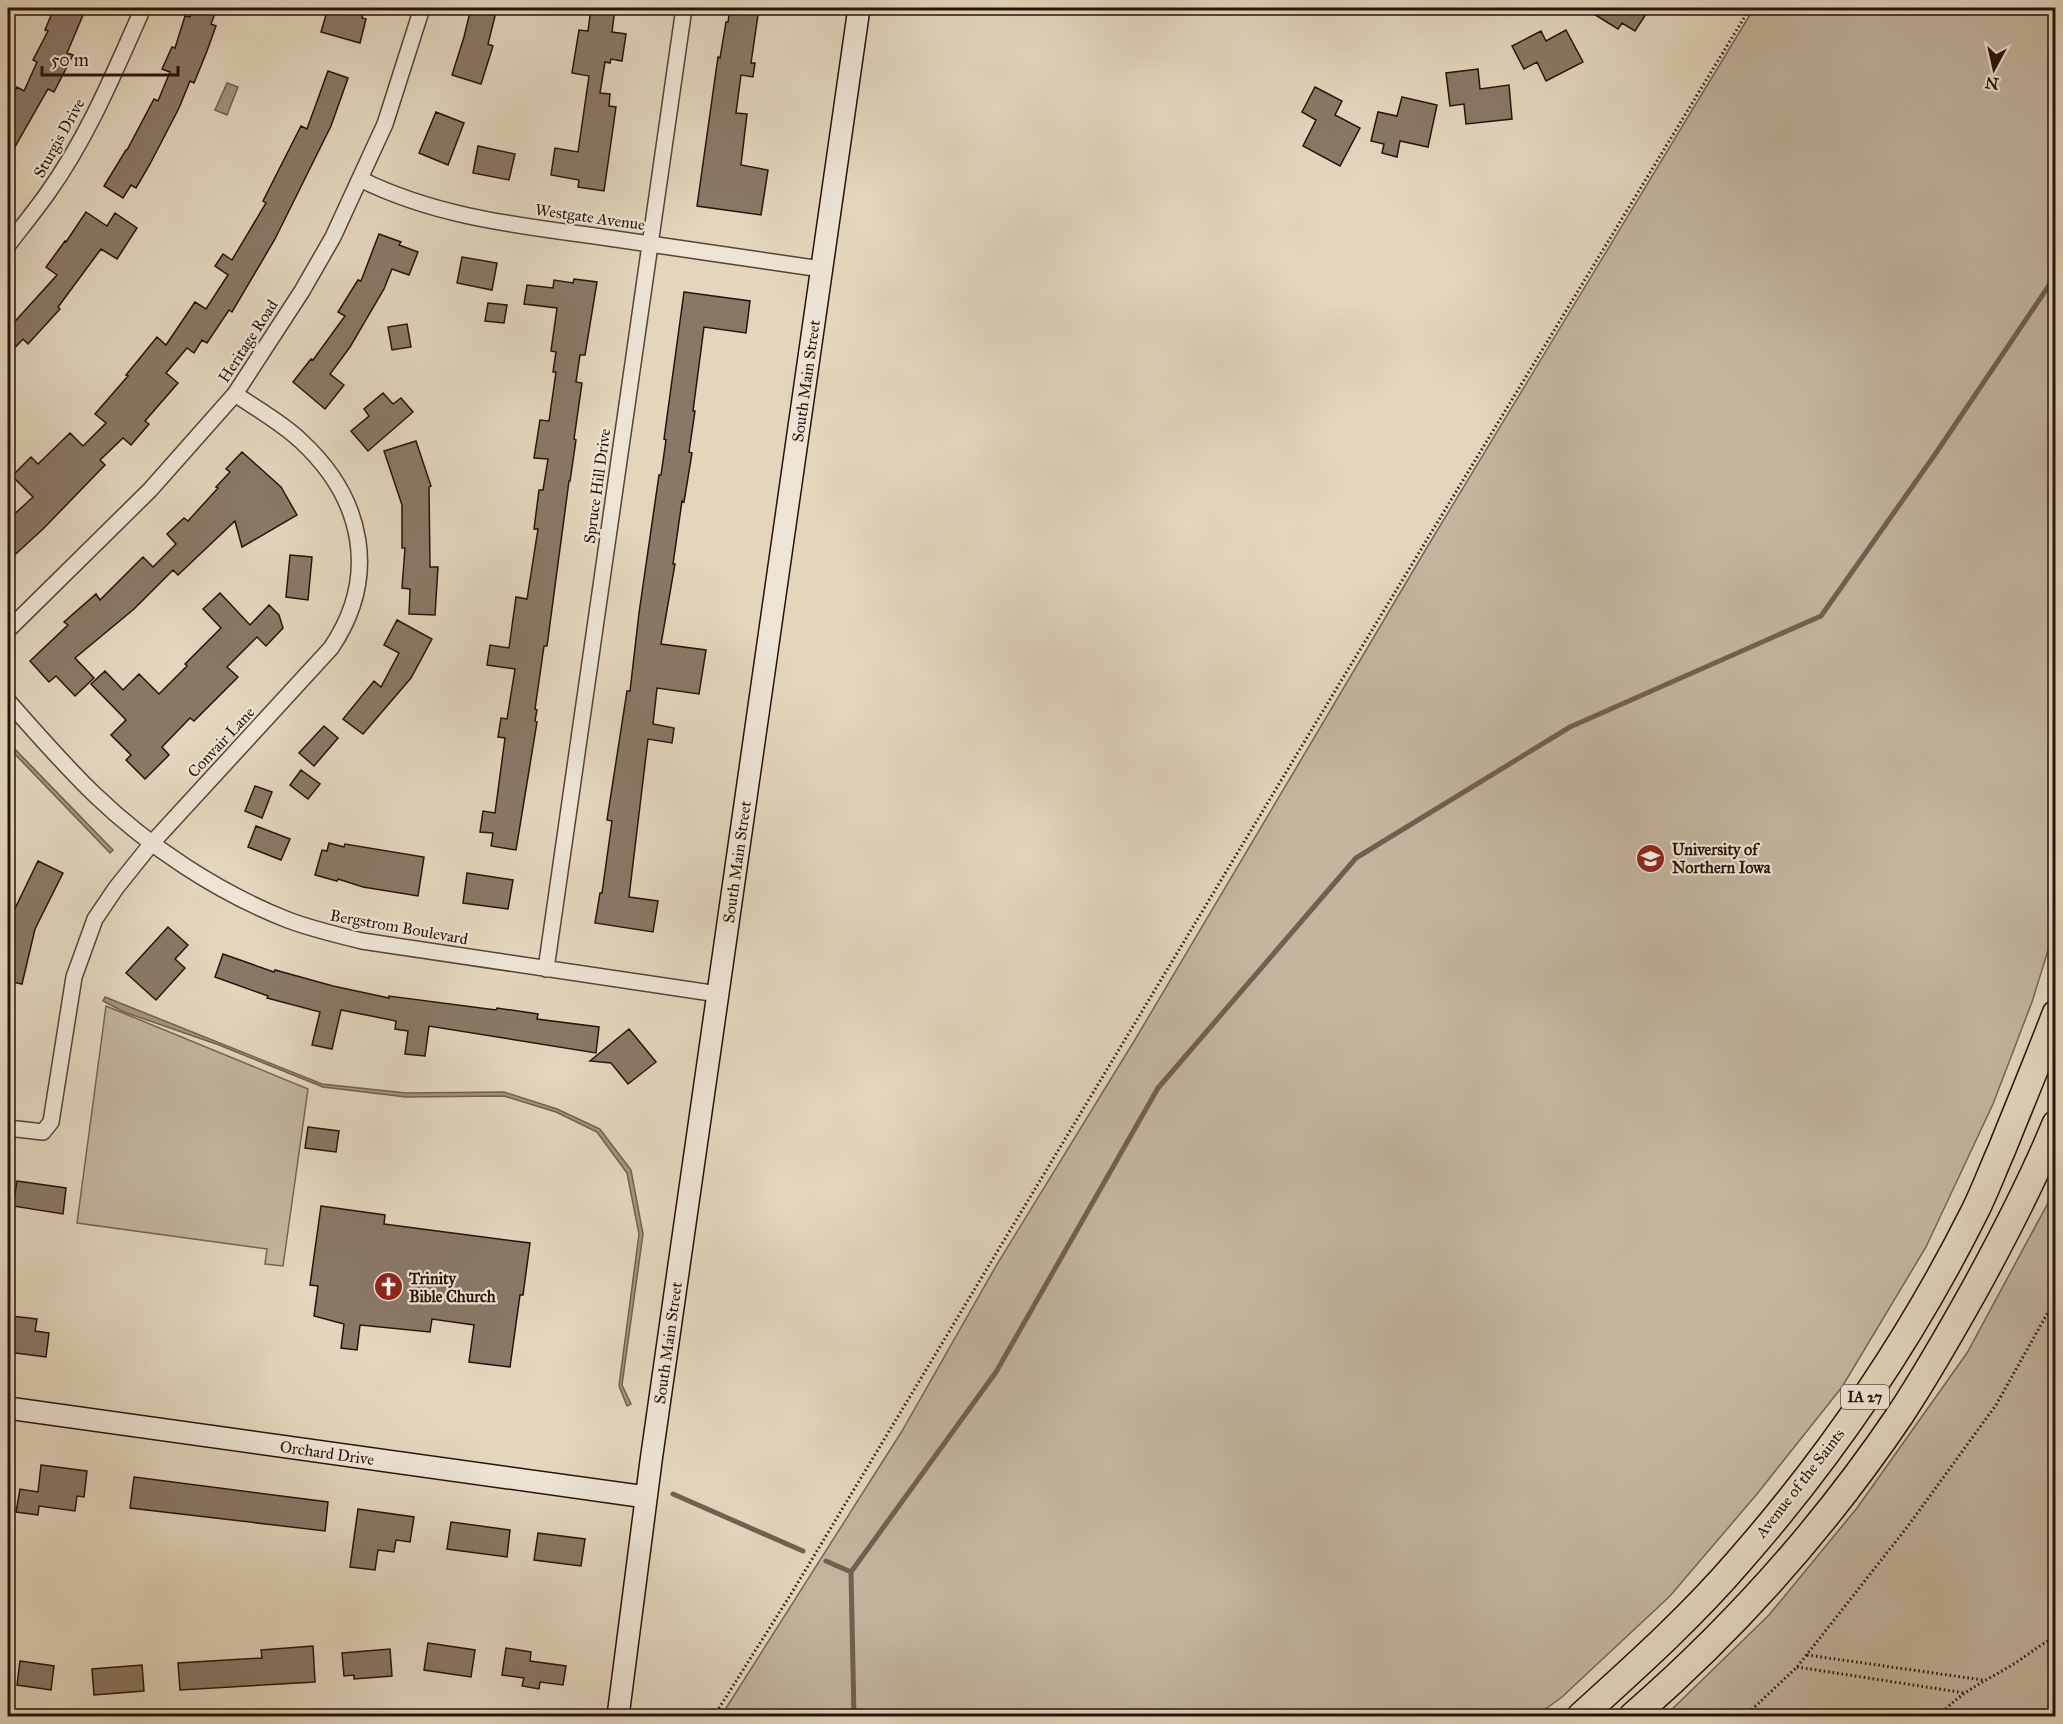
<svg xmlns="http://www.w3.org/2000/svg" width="2063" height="1724" viewBox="0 0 2063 1724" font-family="'IM FELL Great Primer',serif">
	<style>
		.green { fill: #c3b59e; stroke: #766454; stroke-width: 1.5 }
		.water { fill: #a49380; stroke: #735f50; stroke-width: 1.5 }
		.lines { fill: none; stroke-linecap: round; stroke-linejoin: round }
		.stream { stroke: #735f50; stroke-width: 5 }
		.building { fill: #8a7867; stroke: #291209; stroke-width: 1.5 }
		.lane-casing { stroke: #584336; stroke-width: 10 }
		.street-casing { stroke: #584336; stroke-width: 18 }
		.secondary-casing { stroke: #291209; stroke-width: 24 }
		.highway-casing { stroke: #291209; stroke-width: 30 }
		.path { stroke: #291209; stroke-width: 3; stroke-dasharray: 1.5 3; stroke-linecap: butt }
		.lane { stroke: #ede4d4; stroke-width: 8 }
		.street { stroke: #ede4d4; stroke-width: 15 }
		.secondary { stroke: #ede4d4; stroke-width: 21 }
		.highway { stroke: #e3d6bd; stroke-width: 27 }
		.labels { text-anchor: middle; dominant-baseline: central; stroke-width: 4.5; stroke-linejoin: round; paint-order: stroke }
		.shield { fill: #ede4d4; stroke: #645146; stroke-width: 1.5 }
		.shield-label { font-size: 15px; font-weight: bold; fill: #291209 }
		.street-label { font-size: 16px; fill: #291209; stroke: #ede4d4 }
		.poi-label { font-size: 16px; font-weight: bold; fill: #291209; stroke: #ede4d4; text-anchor: start }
	</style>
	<rect width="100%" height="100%" fill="#e3d6bd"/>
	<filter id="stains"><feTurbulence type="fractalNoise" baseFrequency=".00333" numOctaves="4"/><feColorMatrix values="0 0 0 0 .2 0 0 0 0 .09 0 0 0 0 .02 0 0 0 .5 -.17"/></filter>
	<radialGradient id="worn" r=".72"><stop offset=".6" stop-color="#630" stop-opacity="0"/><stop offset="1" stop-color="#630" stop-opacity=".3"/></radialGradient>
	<path class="green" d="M1754 8H2055V928L2032 1002 1993 1104 1926 1247 1842 1387 1757 1494 1670 1596 1562 1697 1536 1716H721L902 1431 996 1266 1136 1038 1429 544Z
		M106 1006 308 1089 283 1266 265 1264 267 1249 77 1223Z
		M2055 1182V1716H1665L1769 1615 1857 1508 1967 1353 2048 1203Z"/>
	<path class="water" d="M227 83 238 87 227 115 215 110Z
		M8 742 113 850 110 853 8 747Z
		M105 997 322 1084 406 1093 504 1092 557 1109 600 1129 631 1170 643 1234 622 1385 631 1404 627 1406 619 1386 639 1234 627 1173 597 1132 556 1112 504 1096 406 1097 323 1087 219 1045 124 1012 103 1001Z"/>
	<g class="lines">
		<path class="stream" d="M673 1494 803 1551
			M826 1561 851 1572
			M854 1716 851 1572 996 1372 1158 1088 1356 858 1570 727 1821 616 1936 453 2056 275"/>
	</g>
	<path class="building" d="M54 8H86L67 53 73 55 54 92 48 89 8 159V104L17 87 24 91 37 62 33 60 48 31 45 30Z
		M193 8H217L211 24 216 26 207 51 194 83 190 81 179 108 150 164 136 188 131 185 123 198 104 186 126 150H127L154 99 158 101 170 72 162 69 172 47 175 48 185 16 190 17Z
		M328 8H365L362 18 366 19 360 43 321 32Z
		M471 8H497L488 44 493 46 481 84 452 75 464 37Z
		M591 8H615L612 32 626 34 622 61 611 59 610 63 605 62 600 93 610 94 609 106 616 107 604 191 578 187 579 180 551 175 555 148 578 152 589 76 572 73 579 30 588 31Z
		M730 8H759L751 63H755L753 77 741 75 736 113 747 114 741 165 768 170 761 215 697 206 718 57 720 58 726 22H728Z
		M1584 8H1650L1635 31 1622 23 1618 29Z
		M1566 30 1583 62 1546 81 1537 62 1524 69 1512 46 1541 31 1546 41Z
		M1478 69 1480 89 1509 85 1512 119 1466 124 1464 104 1450 106 1446 73Z
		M328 71 348 78 331 126 275 239 232 312 229 310 207 343 202 340 194 353 187 348 166 373 178 383 145 421 149 424 131 445 123 438 100 460 105 465 43 529 8 561V520L33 497 12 476 31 457 38 464 70 433 83 446 106 423 95 414 128 376 126 375 157 337 166 345 195 302 206 309 228 275 215 266 223 254 232 260 266 203 263 201 301 126 307 129Z
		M1315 87 1342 101 1335 115 1360 128 1340 166 1303 146 1316 120 1302 112Z
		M1402 97 1437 105 1428 147 1400 141 1397 157 1382 153 1384 144 1371 141 1378 112 1397 116Z
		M436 112 464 123 448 165 419 153Z
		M478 146 515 154 509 180 473 173Z
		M86 212 107 226 115 213 137 228 117 259 101 249 58 307 60 309 28 344 23 339 8 355V329L57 275 46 267 65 241 66 242Z
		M379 234 401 242 399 245 418 252 409 275 392 269 384 289 350 347 330 374 344 385 325 409 293 382 311 359 313 360 345 316 338 312 358 280 361 281Z
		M462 257 497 263 492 290 457 283Z
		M574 279 597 282 585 355H580L576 382 582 383 574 439 576 440 570 481H569L547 646H544L535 709 537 710 535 721 537 722 516 850 491 846 493 833 480 832 483 811 495 813 505 738 498 737 501 718 507 719 515 669 487 665 490 645 509 648 516 597 527 599 538 529H534L539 490H543L548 459 534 458 540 420 549 421 556 372H553L556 352 551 351 557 308 524 304 527 285 553 288 554 280 573 283Z
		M684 292 750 301 746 333 704 327 693 411H695L689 452 692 453 684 502 682 501 673 564H675L661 644 706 650 699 694 657 688 653 724 674 728 672 743 648 739 629 897 658 901 653 932 595 923 600 893H602L612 821 607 820 627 691H630L639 613 659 475H661L666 440 664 439Z
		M488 303 507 305 504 323 485 321Z
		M407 324 411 347 392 350 388 327Z
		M383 393 393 404 401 398 413 412 368 451 351 431 369 416 364 409Z
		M416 441 431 486 429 487 430 567H438L435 615 409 614 410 589 402 588 405 548H402V505L384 451Z
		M242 452 281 487 297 515 242 547 235 521 178 575 173 570 134 609 75 658 94 678 75 696 56 676 49 682 30 661 68 625 64 622 96 594 100 600 143 557 153 567 176 544 167 534 184 518 188 521 218 488 216 487 230 472 226 469Z
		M290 555 312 557 308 600 286 597Z
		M220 593 250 625 269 605 279 615 283 628 266 646 257 637 227 667 238 677 194 721 190 718 162 747 169 755 145 779 126 760 131 755 111 735 126 720 91 684 105 671 123 690 139 674 159 694 187 666 185 664 221 628 203 609Z
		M397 620 432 639 411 678 363 734 343 719 374 681 381 687 399 653 384 645Z
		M324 726 338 738 314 766 299 753Z
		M301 770 320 784 308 799 290 785Z
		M255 786 272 792 262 818 245 811Z
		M256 826 290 839 281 860 248 847Z
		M329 843 344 847 345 844 424 857 418 896 363 887 338 879 337 881 315 875 322 850 327 851Z
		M38 861 63 873 35 929 22 984 8 981V923Z
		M467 873 513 880 508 909 463 903Z
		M168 927 188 945 175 959 185 968 156 1000 126 973Z
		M223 954 274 972 275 970 333 986 389 998V996L496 1010 497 1008 538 1014 537 1019 599 1027 596 1053 429 1026 425 1056 405 1054 408 1031 395 1029 396 1021 341 1010 332 1049 312 1045 320 1012 267 998 268 996 215 977Z
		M629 1029 656 1062 628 1084 611 1063 590 1061Z
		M308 1127 339 1131 336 1152 305 1148Z
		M17 1181 66 1188 63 1214 13 1206Z
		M321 1206 385 1215 384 1224 530 1243 523 1295H520L510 1367 469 1362 474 1325 432 1319 430 1332 360 1325 357 1350 341 1348 344 1324 314 1316 318 1286 310 1285Z
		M11 1316 37 1319 35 1331 49 1333 46 1357 8 1352V1328L9 1329Z
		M41 1465 87 1471 84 1497 77 1496 75 1511 39 1506 38 1515 16 1512 20 1489 38 1492Z
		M134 1477 328 1502 325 1531 130 1508Z
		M358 1509 414 1517 410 1542 396 1540 394 1552 378 1550 375 1570 350 1567Z
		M451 1522 510 1530 507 1557 447 1549Z
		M538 1533 585 1539 581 1566 534 1560Z
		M428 1643 475 1650 471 1677 424 1670Z
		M313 1646 315 1682 180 1690 178 1663 262 1658 261 1650Z
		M506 1648 531 1652 530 1661 566 1666 563 1685 540 1682 539 1689 522 1686 524 1678 502 1675Z
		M390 1649 392 1676 354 1679V1675L344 1676 342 1653Z
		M20 1661 54 1666 51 1690 17 1685Z
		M142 1665 144 1691 94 1695 92 1669Z"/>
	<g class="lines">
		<defs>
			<path id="lane" d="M1464 8H1468"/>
			<path id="street" d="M360 179C434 216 514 225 595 236 670 247 746 258 821 269
				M8 245C21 228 35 211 47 194 88 137 115 71 143 8
				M8 630 150 490 235 394 302 291 333 237 385 124 422 8
				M8 701C36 733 64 765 94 794 149 847 217 892 288 920 312 929 337 935 362 941L718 994
				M546 969 684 8
				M8 1128 43 1132 51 1122 74 977 95 919 116 888 152 843 331 648C379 577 364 500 302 442 284 424 257 409 235 394"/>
			<path id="secondary" d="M8 1408 646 1497
				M618 1716 651 1461 859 8"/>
			<path id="highway" d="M1581 1716C1635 1667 1691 1617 1739 1561 1832 1455 1912 1337 1975 1211 1985 1191 1993 1169 2002 1149 2020 1104 2039 1059 2056 1014
				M1633 1716C1733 1629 1825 1526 1900 1415 1927 1374 1952 1330 1976 1287 2005 1234 2033 1180 2056 1124"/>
		</defs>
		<use href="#lane" class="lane-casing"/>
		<use href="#street" class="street-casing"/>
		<use href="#secondary" class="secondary-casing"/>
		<use href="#highway" class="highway-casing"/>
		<path class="path" d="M1807 1655 1983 1680
			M1797 1667 1965 1693
			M714 1716 791 1594 1335 691 1750 8
			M1745 1716 1797 1667 1908 1526 1996 1405 2056 1298
			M1940 1716C1959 1692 1986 1681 2012 1665 2027 1656 2040 1644 2056 1637"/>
		<use href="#lane" class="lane"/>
		<use href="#street" class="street"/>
		<use href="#secondary" class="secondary"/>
		<use href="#highway" class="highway"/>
	</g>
	<defs>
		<symbol id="university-disc" viewBox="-11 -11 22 22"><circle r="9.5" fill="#8f2418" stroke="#ede4d4"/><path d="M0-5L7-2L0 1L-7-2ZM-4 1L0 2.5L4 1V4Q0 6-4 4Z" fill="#fff"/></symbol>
		<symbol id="church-disc" viewBox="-11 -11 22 22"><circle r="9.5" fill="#8f2418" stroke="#ede4d4"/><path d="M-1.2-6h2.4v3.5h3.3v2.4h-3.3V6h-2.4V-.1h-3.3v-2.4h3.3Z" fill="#fff"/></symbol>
	</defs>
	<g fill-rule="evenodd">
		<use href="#university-disc" x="1634" y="842" width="33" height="33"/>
		<use href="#church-disc" x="372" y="1270" width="33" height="33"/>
	</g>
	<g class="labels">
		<rect class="shield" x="1841" y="1385" width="48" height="24" rx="4.5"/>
		<g class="shield-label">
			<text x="1865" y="1397">IA 27</text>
		</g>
		<g class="street-label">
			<text transform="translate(59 138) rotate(-61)">Sturgis Drive</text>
			<text transform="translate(590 217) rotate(8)">Westgate Avenue</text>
			<text transform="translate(248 341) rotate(-57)">Heritage Road</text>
			<text transform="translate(806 381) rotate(-82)">South Main Street</text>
			<text transform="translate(597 486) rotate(-82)">Spruce Hill Drive</text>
			<text transform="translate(221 742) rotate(-47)">Convair Lane</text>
			<text transform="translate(737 862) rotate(-82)">South Main Street</text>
			<text transform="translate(399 927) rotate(10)">Bergstrom Boulevard</text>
			<text transform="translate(668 1343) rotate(-82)">South Main Street</text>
			<text transform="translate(327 1453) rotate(8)">Orchard Drive</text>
			<text transform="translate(1800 1483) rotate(-52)">Avenue of the Saints</text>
		</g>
		<g class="poi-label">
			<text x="1672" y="849">University of<tspan x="1672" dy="18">Northern Iowa</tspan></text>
			<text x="409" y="1278">Trinity<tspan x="409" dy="18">Bible Church</tspan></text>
		</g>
	</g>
	<rect width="2063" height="1724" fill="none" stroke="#e3d6bd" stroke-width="30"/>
	<rect x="9" y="9" width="2045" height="1706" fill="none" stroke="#291209" stroke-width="3"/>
	<rect x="15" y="15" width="2033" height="1694" fill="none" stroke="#291209" stroke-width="1.5"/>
	<g transform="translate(1994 69) rotate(188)" stroke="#ede4d4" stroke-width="4.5" paint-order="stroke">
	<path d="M0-4.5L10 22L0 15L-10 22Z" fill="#291209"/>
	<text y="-9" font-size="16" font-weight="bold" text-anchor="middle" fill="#291209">N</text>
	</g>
	<path d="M42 66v9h136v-9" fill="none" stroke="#291209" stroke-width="3"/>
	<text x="51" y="66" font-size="18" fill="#291209" stroke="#ede4d4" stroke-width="4.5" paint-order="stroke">50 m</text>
	<rect width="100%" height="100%" filter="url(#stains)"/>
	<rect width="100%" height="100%" fill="url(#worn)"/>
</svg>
